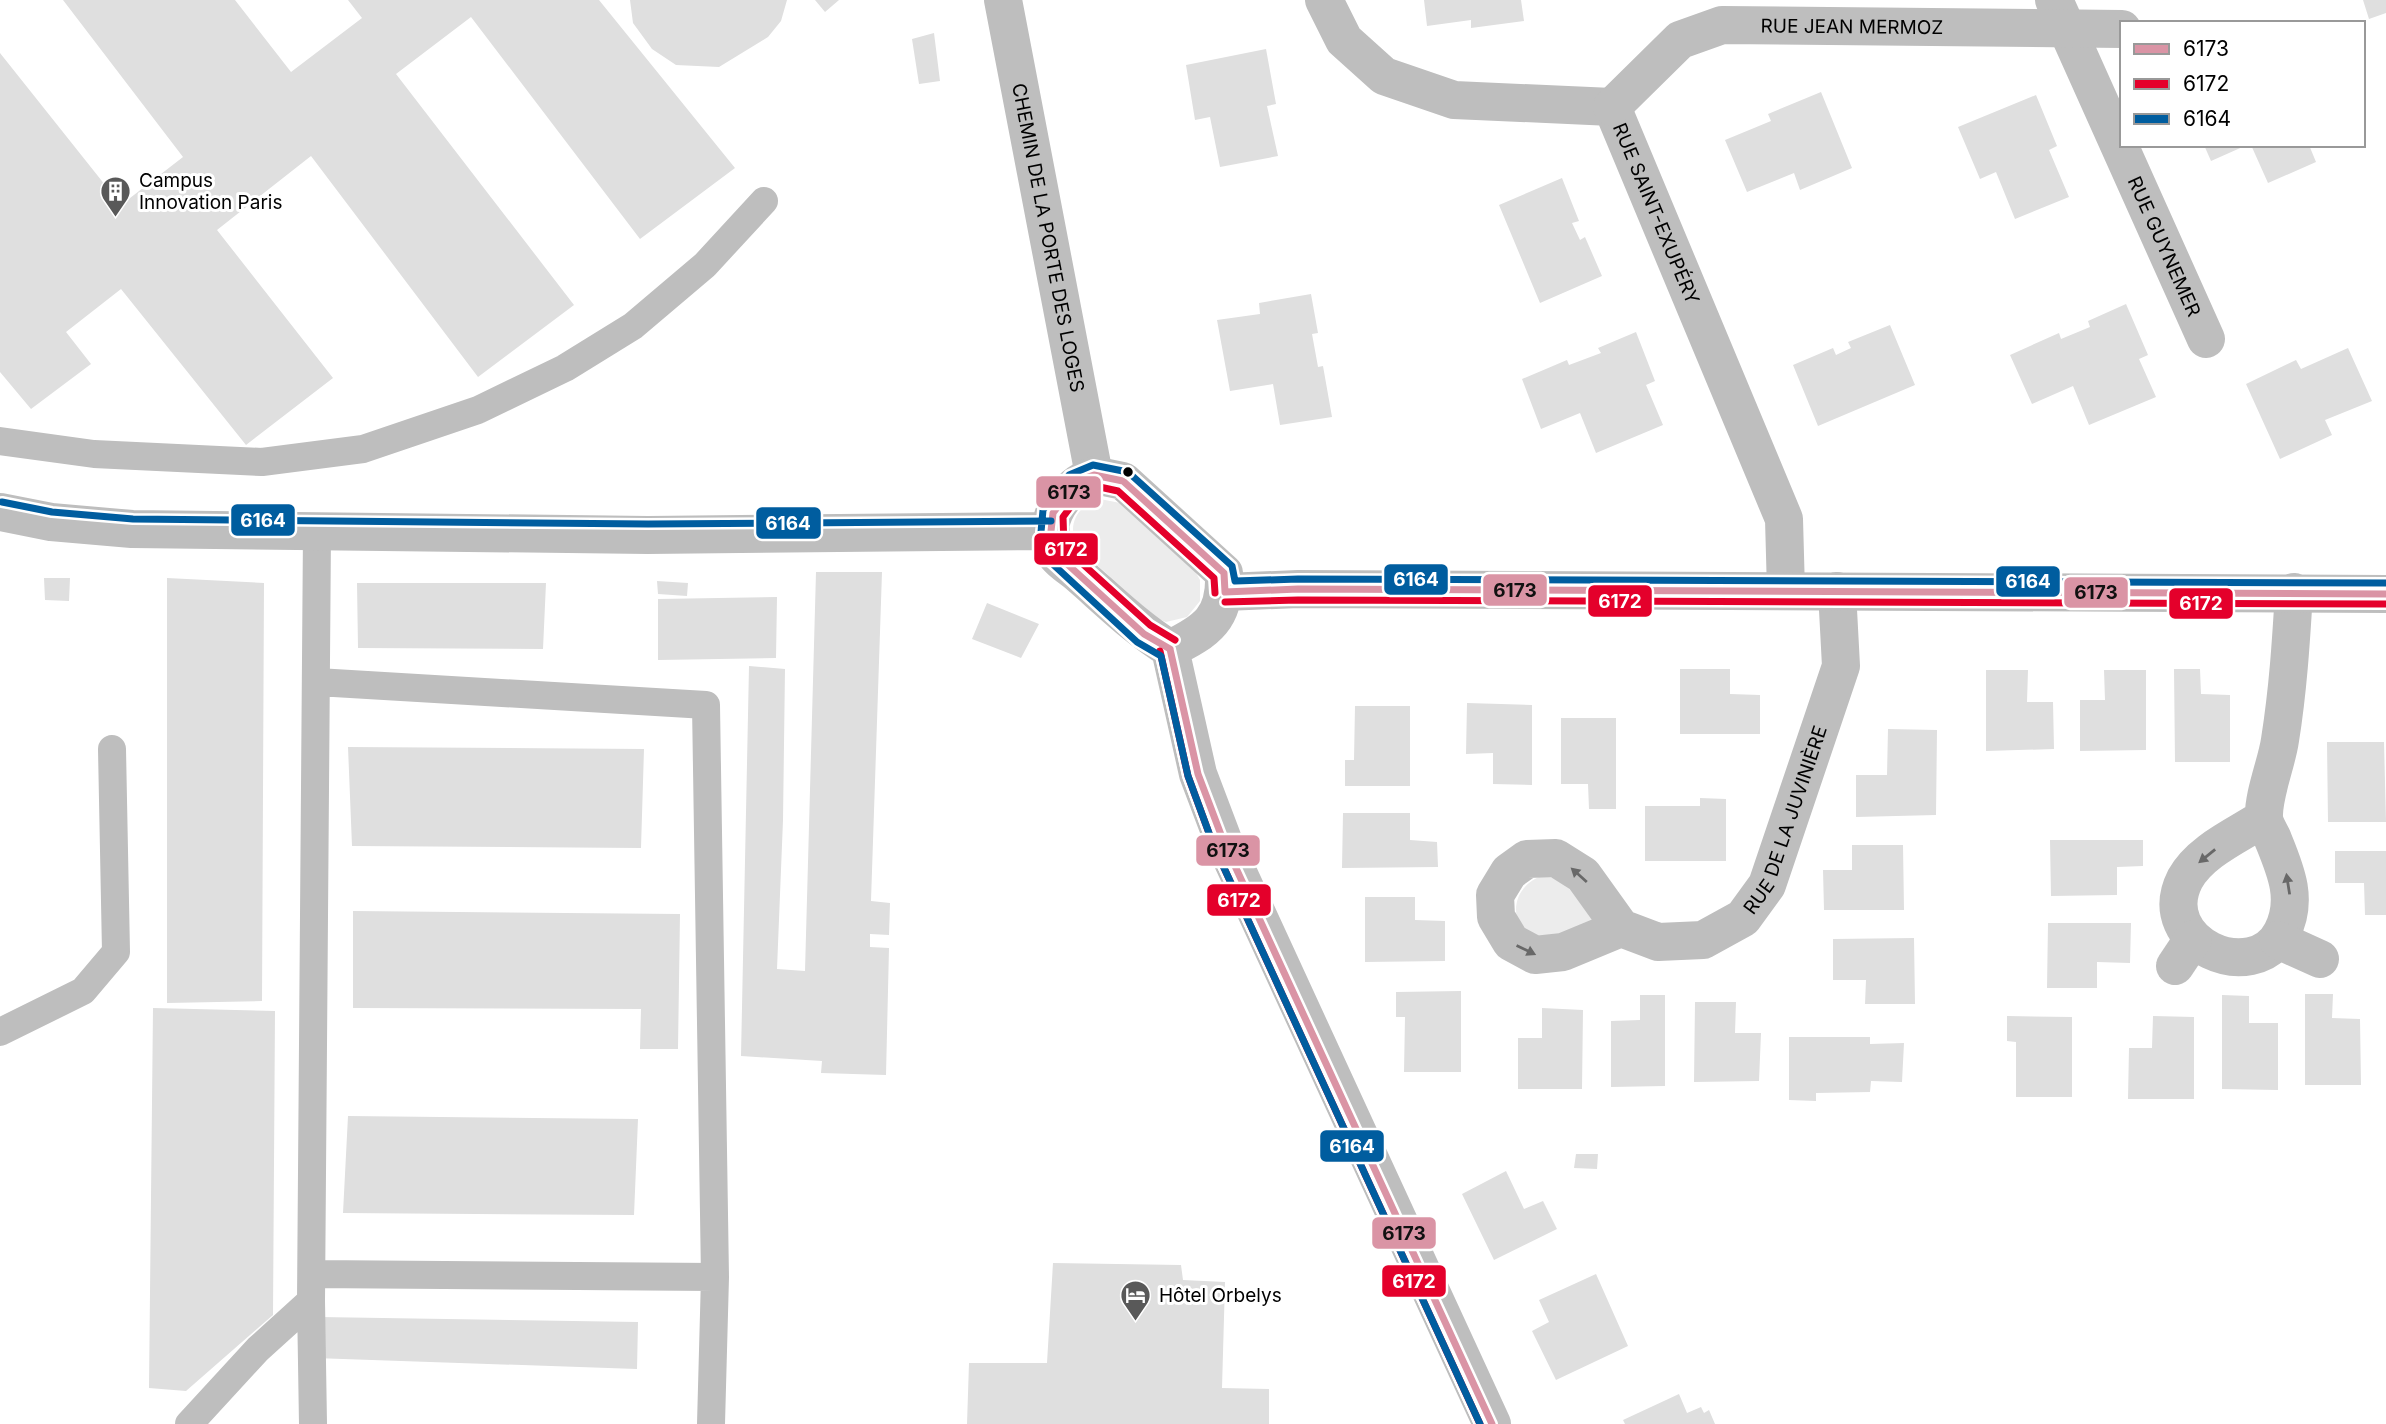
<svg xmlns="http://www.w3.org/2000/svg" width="2386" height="1424" viewBox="0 0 2386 1424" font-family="Inter,sans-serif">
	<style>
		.green { fill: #ececec }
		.building { fill: #dfdfdf }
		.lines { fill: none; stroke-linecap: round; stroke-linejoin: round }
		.service { stroke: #bebebe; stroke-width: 28 }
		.minor { stroke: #bebebe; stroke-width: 38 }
		.tertiary { stroke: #bebebe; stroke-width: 38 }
		.bus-1-casing { stroke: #fff; stroke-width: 12 }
		.bus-2-casing { stroke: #fff; stroke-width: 12 }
		.bus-3-casing { stroke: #fff; stroke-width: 12 }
		.bus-1 { stroke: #da94a5; stroke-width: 7 }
		.bus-2 { stroke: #e4002b; stroke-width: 7 }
		.bus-3 { stroke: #005d9f; stroke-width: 7 }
		.oneway { fill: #686868 }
		.bus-dot { fill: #000; stroke: #fff; stroke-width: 2.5 }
		.labels { text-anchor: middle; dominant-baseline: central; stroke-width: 6; stroke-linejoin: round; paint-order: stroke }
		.street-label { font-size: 19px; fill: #000; stroke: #fff }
		.poi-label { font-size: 19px; fill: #000; stroke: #fff; text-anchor: start }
		.line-badge { stroke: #fff; stroke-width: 2.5 }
		.badge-label { font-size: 19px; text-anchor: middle; font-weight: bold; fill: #fff }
		.pale-badge-label { font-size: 19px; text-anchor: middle; font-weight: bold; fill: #111 }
	</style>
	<rect width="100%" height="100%" fill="#fff"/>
	<path class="green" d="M1100 499 1120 503 1195 571 1200 580V601L1187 617 1166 622 1156 618 1077 547C1067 525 1076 506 1100 499Z
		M1544 875 1571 884 1596 921C1583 927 1564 940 1550 941 1510 941 1502 889 1544 875Z"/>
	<path class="building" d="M63 0H235L291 72 362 18 348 0H599L735 168 640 239 471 17 396 74 574 305 478 377 311 156 217 230 333 378 246 445 121 289 66 332 91 364 31 409 0 372V53L121 205 183 157Z
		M630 0H787L781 21 768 37 719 67 676 65 652 49 633 23Z
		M815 0H839L825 12Z
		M1424 0H1521L1524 21 1471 28V20L1427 26Z
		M2363 0H2386V13L2369 19Z
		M934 33 940 81 919 84 912 39Z
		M1266 49 1276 104 1267 106 1278 156 1220 167 1210 117 1195 120 1186 65Z
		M1821 92 1852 168 1800 190 1794 173 1747 192 1725 140 1771 121 1768 114Z
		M2036 95 2057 146 2049 150 2069 197 2015 219 1996 172 1980 179 1958 127Z
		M2204 145H2247L2211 161Z
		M2251 145H2309L2316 162 2268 183Z
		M1562 178 1579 221 1572 223 1580 240 1585 237 1602 276 1540 303 1499 205Z
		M1311 294 1318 333 1312 334 1318 367 1323 366 1332 417 1280 425 1273 384 1230 391 1217 320 1260 314 1259 303Z
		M2126 304 2148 355 2139 359 2156 397 2089 425 2073 386 2032 404 2010 355 2059 333 2061 339 2090 327 2088 321Z
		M1890 325 1915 385 1818 426 1793 365 1833 348 1836 355 1851 348 1848 342Z
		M1636 332 1655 381 1646 385 1663 425 1596 453 1580 413 1541 429 1522 379 1567 360 1569 365 1601 353 1598 348Z
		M2348 348 2372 401 2325 420 2332 435 2280 459 2246 384 2296 360 2301 369Z
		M816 572H882L871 901 890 903 889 935 870 934V947L889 948 886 1075 821 1073 822 1061 741 1056 749 666 785 669 783 820 777 969 805 971Z
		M44 578H70L69 601 45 600Z
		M167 578 264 583 262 1001 167 1003Z
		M657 581 688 583 687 596 658 594Z
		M357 583H546L543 649 358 648Z
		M777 597 776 658 658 660V599Z
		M987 603 1039 624 1021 658 972 639Z
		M1680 669H1730V694L1760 695V734H1680Z
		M2174 669H2200L2201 694 2230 695V762H2175Z
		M1986 670H2028L2027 702H2053L2054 749 1986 751Z
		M2104 670H2146V750L2080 751V700H2105Z
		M1467 703 1532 705V785L1493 784V753L1466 754Z
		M1355 706H1410V786H1345V760H1354Z
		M1561 718H1616V809H1589L1588 784H1561Z
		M1888 729 1937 730 1936 815 1856 817V775H1887Z
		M2327 742H2384L2386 822H2328Z
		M348 747 644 749 641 848 352 846Z
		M1700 798 1726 799V861H1645V806H1700Z
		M1343 813H1410V840L1437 842 1438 867 1342 868Z
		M2050 840H2143V866L2117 867V895L2051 896Z
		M1852 845H1903L1904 910H1824L1823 870H1852Z
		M2335 851H2386V915H2365L2364 883H2335Z
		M1365 897H1415V920L1445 921V961L1365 962Z
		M353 911 680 914 678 1049H640L641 1009 353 1008Z
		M2048 923H2131L2130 963 2097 962V988H2047Z
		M1914 938 1915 1004H1865L1866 980H1833V939Z
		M1461 991V1072H1404L1405 1017H1396V992Z
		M2305 994H2333L2332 1018 2360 1019 2361 1085H2305Z
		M1640 995H1665V1086L1611 1087V1021L1640 1020Z
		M2222 995 2249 996V1023H2278V1090L2222 1089Z
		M1695 1002H1736L1735 1033H1761L1759 1081 1694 1082Z
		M153 1008 275 1011 273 1315 186 1391 149 1388Z
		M1542 1008 1583 1010 1582 1089H1518V1038H1542Z
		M2007 1016 2072 1017V1097H2016V1042L2007 1041Z
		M2153 1016 2194 1017V1099H2128L2129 1048H2152Z
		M1789 1037H1870V1044L1904 1043 1902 1082 1871 1081 1870 1092 1816 1093V1101L1789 1100Z
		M348 1116 638 1119 634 1215 343 1213Z
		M1576 1154H1598L1597 1169 1574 1168Z
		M1506 1171 1524 1209 1543 1201 1557 1229 1494 1260 1462 1194Z
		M1053 1263 1181 1265 1183 1280 1225 1282 1222 1388 1269 1389V1424H967L969 1363H1047Z
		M1596 1274 1628 1346 1556 1380 1532 1331 1549 1322 1539 1300Z
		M319 1317 638 1322 637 1369 314 1358Z
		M1679 1394 1687 1413 1701 1407 1704 1413 1709 1410 1715 1424H1625L1623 1420Z"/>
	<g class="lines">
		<path class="service" d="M0 441 94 454 262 462 363 449 478 410 565 368 633 326 705 265 764 201
			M317 682 706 705 715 1277 711 1424
			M0 1032 83 991 116 952 112 749
			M312 1274 715 1277
			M311 1301 313 1424
			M189 1424 258 1349 311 1301 317 531"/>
		<g class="minor">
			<path id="s1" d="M1003 0 1094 475"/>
			<path id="s2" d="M1324 0 1344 40 1384 76 1454 100 1612 107 1784 519 1786 591"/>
			<path id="s3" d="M2054 0 2206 339"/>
			<path id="s4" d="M1612 107 1680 40 1722 25 2122 29"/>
			<path d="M2264 818C2238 835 2200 851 2185 879 2152 944 2254 987 2282 932 2299 899 2285 869 2272 837 2269 831 2264 823 2264 817 2263 795 2277 762 2280 740 2288 690 2291 642 2294 592"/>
			<path id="s5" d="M1621 928 1563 952 1535 955 1511 942 1496 917 1495 895 1509 872 1527 859 1556 858 1583 875 1621 928 1658 942 1703 940 1743 918 1767 885 1841 666 1837 591"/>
			<path d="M2278 940 2320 959"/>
			<path d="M2175 966 2193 939"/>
		</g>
		<path class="tertiary" d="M1094 475 1123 481 1224 573C1226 618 1207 631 1170 649 1136 628 1108 600 1078 574 1071 568 1058 560 1054 552 1039 520 1067 485 1094 475Z
			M0 512 51 522 132 529 648 535 1051 531
			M1225 592 1298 589 2386 594
			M1170 649 1198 774 1223 840 1492 1424"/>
		<defs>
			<path id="bus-1" d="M1225 592 1298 589 2386 594
				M1170 649 1198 774 1223 840 1492 1424
				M1170 649 1144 634 1054 552 1051 531 1053 513 1077 481 1094 475 1123 481 1224 573 1225 592"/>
			<path id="bus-2" d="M1225 602 1298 600 2386 604
				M1175 640 1150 625 1064 547 1063 517 1083 490 1095 486 1118 491 1214 578 1215 593
				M1160 651 1188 776 1213 844 1480 1424"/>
			<path id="bus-3" d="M2 502 52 512 133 519 648 524 1051 521
				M1480 1424 1213 844 1188 776 1161 656 1137 642 1044 556 1041 532 1043 510 1069 475 1093 465 1128 472 1232 566 1235 581 1298 579 2386 583"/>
		</defs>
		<use href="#bus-1" class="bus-1-casing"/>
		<use href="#bus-2" class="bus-2-casing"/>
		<use href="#bus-3" class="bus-3-casing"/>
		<use href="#bus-1" class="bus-1"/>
		<use href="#bus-2" class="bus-2"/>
		<use href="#bus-3" class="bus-3"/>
	</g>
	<defs><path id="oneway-solid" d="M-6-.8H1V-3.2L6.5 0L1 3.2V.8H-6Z" transform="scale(1.75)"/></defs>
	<g class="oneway">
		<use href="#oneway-solid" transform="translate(2207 856) rotate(141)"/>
		<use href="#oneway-solid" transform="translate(1579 875) rotate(-138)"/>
		<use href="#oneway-solid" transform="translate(2288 884) rotate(-99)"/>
		<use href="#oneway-solid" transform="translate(1526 950) rotate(26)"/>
	</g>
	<defs>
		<symbol id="building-pin" viewBox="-11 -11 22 30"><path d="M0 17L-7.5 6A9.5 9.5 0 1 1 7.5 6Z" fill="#595959" stroke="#fff"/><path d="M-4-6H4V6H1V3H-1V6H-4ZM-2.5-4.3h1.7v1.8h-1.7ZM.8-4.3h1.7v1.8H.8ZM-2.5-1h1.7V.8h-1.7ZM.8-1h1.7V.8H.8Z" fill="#fff"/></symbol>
		<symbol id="hotel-pin" viewBox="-11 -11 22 30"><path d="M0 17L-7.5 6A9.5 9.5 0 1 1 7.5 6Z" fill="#595959" stroke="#fff"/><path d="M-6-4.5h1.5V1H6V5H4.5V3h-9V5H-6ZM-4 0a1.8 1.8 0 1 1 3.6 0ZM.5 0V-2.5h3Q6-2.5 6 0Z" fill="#fff"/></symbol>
	</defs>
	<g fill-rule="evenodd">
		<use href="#building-pin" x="98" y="174" width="35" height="47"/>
		<use href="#hotel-pin" x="1118" y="1278" width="35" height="47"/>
	</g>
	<circle class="bus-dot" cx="1128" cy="472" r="6"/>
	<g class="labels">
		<g class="street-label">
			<text stroke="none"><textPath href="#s4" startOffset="270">RUE JEAN MERMOZ</textPath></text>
			<text stroke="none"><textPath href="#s2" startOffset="446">RUE SAINT-EXUPÉRY</textPath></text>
			<text stroke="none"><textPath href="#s1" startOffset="242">CHEMIN DE LA PORTE DES LOGES</textPath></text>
			<text stroke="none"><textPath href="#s3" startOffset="270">RUE GUYNEMER</textPath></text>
			<text stroke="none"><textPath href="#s5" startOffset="583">RUE DE LA JUVINIÈRE</textPath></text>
		</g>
		<g class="poi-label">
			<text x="139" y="180">Campus<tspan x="139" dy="22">Innovation Paris</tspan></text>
			<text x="1159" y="1295">Hôtel Orbelys</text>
		</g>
	</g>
	<g class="line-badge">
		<rect x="1035" y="475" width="67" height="34" rx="7" fill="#da94a5"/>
		<rect x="230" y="503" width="66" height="34" rx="7" fill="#005d9f"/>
		<rect x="755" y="506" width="67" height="34" rx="7" fill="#005d9f"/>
		<rect x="1033" y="532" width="66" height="34" rx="7" fill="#e4002b"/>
		<rect x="1383" y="563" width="66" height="33" rx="7" fill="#005d9f"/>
		<rect x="1995" y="565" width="66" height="33" rx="7" fill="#005d9f"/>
		<rect x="1482" y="573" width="66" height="34" rx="7" fill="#da94a5"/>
		<rect x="2063" y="576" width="66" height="33" rx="7" fill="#da94a5"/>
		<rect x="1587" y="584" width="66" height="34" rx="7" fill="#e4002b"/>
		<rect x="2168" y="587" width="66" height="33" rx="7" fill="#e4002b"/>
		<rect x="1195" y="834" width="66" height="33" rx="7" fill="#da94a5"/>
		<rect x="1206" y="883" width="66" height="34" rx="7" fill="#e4002b"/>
		<rect x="1319" y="1129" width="66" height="34" rx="7" fill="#005d9f"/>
		<rect x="1371" y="1216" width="66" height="34" rx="7" fill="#da94a5"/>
		<rect x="1381" y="1264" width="66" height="34" rx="7" fill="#e4002b"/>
	</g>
	<g class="badge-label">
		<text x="263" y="527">6164</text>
		<text x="788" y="530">6164</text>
		<text x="1066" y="556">6172</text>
		<text x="1416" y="586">6164</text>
		<text x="2028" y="588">6164</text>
		<text x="1620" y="608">6172</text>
		<text x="2201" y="610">6172</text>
		<text x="1239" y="907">6172</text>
		<text x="1352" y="1153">6164</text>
		<text x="1414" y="1288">6172</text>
	</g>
	<g class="pale-badge-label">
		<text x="1069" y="499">6173</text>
		<text x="1515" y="597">6173</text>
		<text x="2096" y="599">6173</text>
		<text x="1228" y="857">6173</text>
		<text x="1404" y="1240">6173</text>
	</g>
	<rect x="2120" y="21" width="245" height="126" fill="#ffffff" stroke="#999999" stroke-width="2"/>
	<rect x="2134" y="44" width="35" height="10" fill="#da94a5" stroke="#999999" stroke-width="2"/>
	<text x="2183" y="56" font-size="21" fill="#000000">6173</text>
	<rect x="2134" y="79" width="35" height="10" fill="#e4002b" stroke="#999999" stroke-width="2"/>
	<text x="2183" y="91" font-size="21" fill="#000000">6172</text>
	<rect x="2134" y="114" width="35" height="10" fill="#005d9f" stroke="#999999" stroke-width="2"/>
	<text x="2183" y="126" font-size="21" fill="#000000">6164</text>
</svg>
